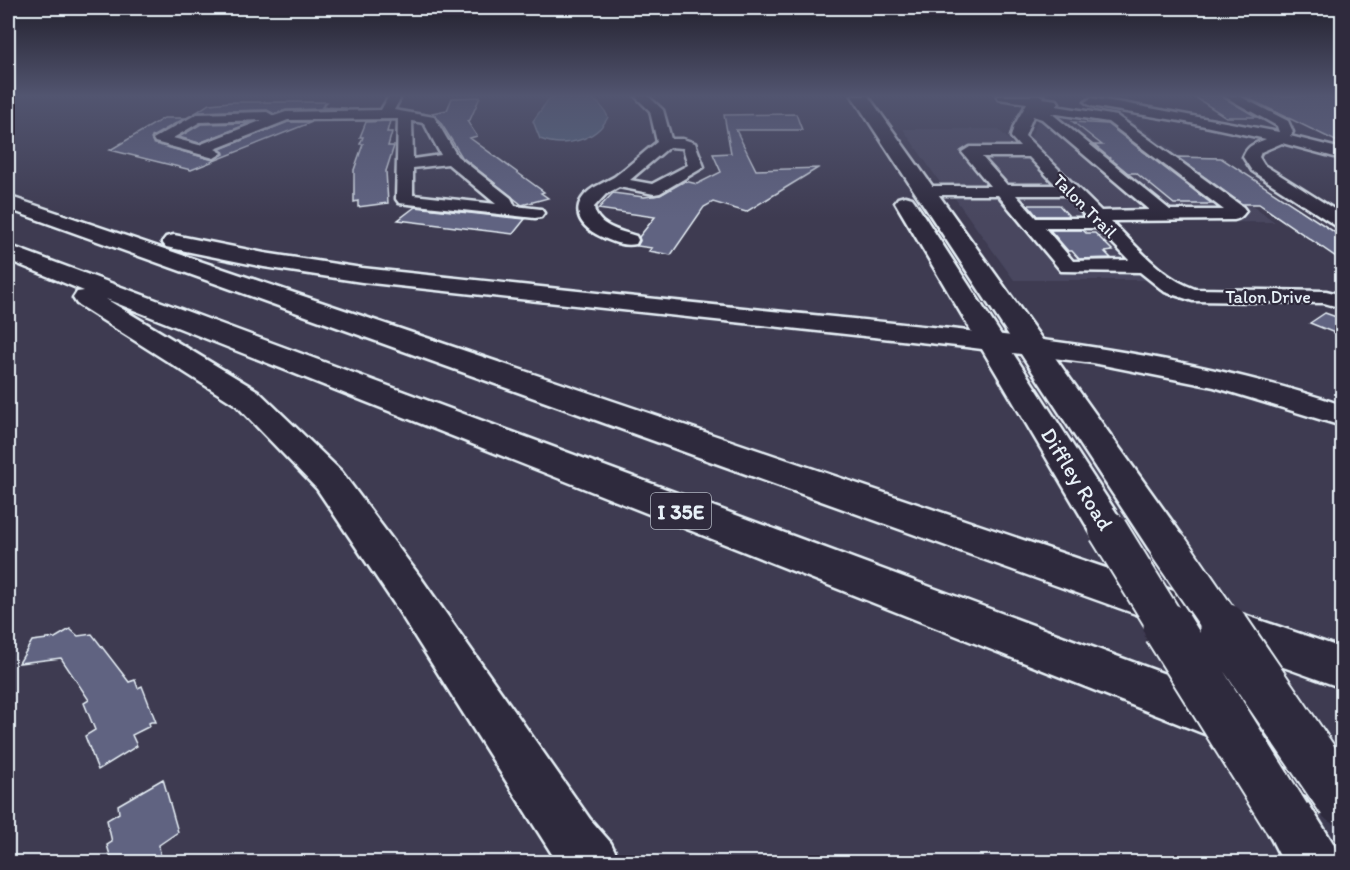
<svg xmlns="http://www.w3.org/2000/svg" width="1350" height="870" viewBox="0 0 1350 870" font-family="Itim,sans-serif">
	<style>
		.built { fill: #48475f }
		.water { fill: #576981; stroke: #919fb1; stroke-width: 1.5 }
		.building { fill: #616381; stroke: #e8f1f8; stroke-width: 1.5 }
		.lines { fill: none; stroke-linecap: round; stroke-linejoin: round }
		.minor-casing { stroke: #e8f1f8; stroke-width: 5 }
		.major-casing { stroke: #e8f1f8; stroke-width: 5 }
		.highway-casing { stroke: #e8f1f8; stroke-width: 5 }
		.minor { fill: #2f2a3d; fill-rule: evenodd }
		.major { fill: #2f2a3d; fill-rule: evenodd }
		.highway { fill: #2f2a3d; fill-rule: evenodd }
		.major-bridge-far1-casing { stroke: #e8f1f8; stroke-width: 42; stroke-linecap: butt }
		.major-bridge-casing { stroke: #e8f1f8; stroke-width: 53; stroke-linecap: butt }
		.major-bridge-far1 { stroke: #2f2a3d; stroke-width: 38 }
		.major-bridge { stroke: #2f2a3d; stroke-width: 49 }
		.labels { text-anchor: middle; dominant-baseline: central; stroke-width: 4.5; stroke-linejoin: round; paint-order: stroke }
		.far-street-label { font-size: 18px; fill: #e8f1f8; stroke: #2f2a3d }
		.shield { fill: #2f2a3d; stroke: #b0b5c0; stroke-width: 1.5 }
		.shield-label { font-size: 21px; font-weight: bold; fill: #e8f1f8 }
		.street-label { font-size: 22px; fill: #e8f1f8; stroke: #2f2a3d }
	</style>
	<rect width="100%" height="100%" fill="#3e3b51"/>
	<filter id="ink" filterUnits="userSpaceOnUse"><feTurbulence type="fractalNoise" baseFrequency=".0167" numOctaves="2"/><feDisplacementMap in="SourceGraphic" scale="12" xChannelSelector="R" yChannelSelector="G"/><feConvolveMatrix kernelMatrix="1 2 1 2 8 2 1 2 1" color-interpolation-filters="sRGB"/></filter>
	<g filter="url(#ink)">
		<path class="built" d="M1044 105 1126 117 1275 222 1119 223 1032 142 1031 136Z
			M903 129H998L1051 183 1049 185 941 184Z
			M1063 196 1146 280H1014L954 197Z"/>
		<path class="water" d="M555 96C580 96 597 92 608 117 596 141 564 148 540 139L533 121 548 100Z"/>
		<path class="building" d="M1193 96H1222L1257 117H1226Z
			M1243 96H1327L1342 103V144Z
			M480 97 470 120 467 121 477 136 470 138 544 192 541 193 548 198 522 205 462 157 439 120 432 113 447 110 452 98Z
			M230 102H327L322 107 347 108 286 110 274 114 267 110 197 112 209 104Z
			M796 114 802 130H736L756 170 818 168 746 212 713 202 704 207 671 255 649 251 652 248 637 246 640 241 639 237 655 217 598 209 613 193 644 197 660 195 685 181 697 184 721 172 713 154 731 153 724 115Z
			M164 118H185L152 137 153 143 213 160 224 154 220 149 288 122H312L191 170 110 150Z
			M390 121 387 132H392L388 146H394L386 171 388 203 358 207V201L354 202V170L363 144H360L363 137H360L366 122Z
			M1073 122 1107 124 1212 204H1174L1136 173H1128L1094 145H1102Z
			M250 123 199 143 179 137 201 124Z
			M1177 157 1221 158 1342 237V261L1259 204H1242Z
			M1028 205H1059L1069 216H1037Z
			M415 207 525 219 513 234 398 220Z
			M1050 230H1083L1086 233H1095L1113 251 1105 252 1111 258 1079 259 1072 251H1068Z
			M1325 313 1342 319V336L1310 323Z
			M70 629 78 636 92 634 129 682 135 680 138 688 142 686 156 722H151L149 723 150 726 132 735 137 746 98 770 85 736 95 730 84 703 89 700 61 658 19 663 32 641 55 638Z
			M163 779 178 832 159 845 161 862H112L107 845 112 842 107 820 119 813 118 805Z"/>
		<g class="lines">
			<defs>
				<path id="minor" d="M389 96H399L400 99 394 110 434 117 457 156 511 198 515 206 541 209 544 213 541 217 535 218 399 203 396 199 398 119 288 120 215 149 222 153 214 158 155 142 153 139 197 114 267 112 274 116 286 112 381 110ZM263 120 199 145 173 138 200 122ZM412 121 424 123 441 155 413 159ZM448 164 496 204 413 195V168Z
					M635 96H648L663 110 671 139H683L695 143 704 167 660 193 654 194 619 187 606 194 594 207C596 226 620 231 636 236L638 240 636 244C623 247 607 240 596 234 574 222 572 202 593 188 600 184 607 181 614 177 629 166 643 153 657 142L650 111ZM669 147 683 148 688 165 652 184 630 180Z
					M997 96H1044L1043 98 1057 100 1059 103 1056 106 1117 116 1243 207 1246 211C1242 216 1240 219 1234 220L1111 221C1137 246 1160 277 1195 289L1326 291 1342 295V308L1324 303 1193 301 1165 292 1140 272 1061 271 998 195H918L916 191 924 186H990L962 152 970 147H1020L1011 137 1014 126 1027 103 999 99ZM1051 113 1108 122 1224 210H1170ZM1033 116 1042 119 1149 210 1101 211 1025 136ZM982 157H1029L1056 185H1007ZM1016 195H1066L1087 218H1036ZM1045 228H1098L1129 260 1073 261Z
					M1224 96H1239L1288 121 1293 132 1290 136 1342 149V159L1282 143 1261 152 1259 157 1264 165 1342 214V227L1336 226 1252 171 1243 157C1248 145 1254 144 1266 139L1186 122 1091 106 1085 102 1091 98 1123 103 1279 132 1277 126Z"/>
				<path id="major" d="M852 96H868L1184 538 1189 549 1184 560 1170 564 1156 560Z
					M905 196 912 198 915 202 1121 520 1127 530 1121 540 1108 544 1095 540 895 202 898 198Z
					M1286 791 1305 798 1333 843 1341 862H1283L1260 817 1267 798Z"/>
				<path id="highway" d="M8 196 1342 648V688L8 209Z
					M174 235 264 253 362 268C516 284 669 301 823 316 1001 334 1171 348 1342 405V426L1214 387 1093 363 966 347 362 282 264 267 166 247 162 242 166 237Z
					M8 245 1308 727 1325 734 1333 751 1325 768 1308 775 106 299 258 391 341 471 421 578 590 819 611 843 620 862H557L393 602 317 489 236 405 77 304 73 298 77 292 84 291 8 260Z"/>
			</defs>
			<use href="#minor" class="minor-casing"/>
			<use href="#major" class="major-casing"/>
			<use href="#highway" class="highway-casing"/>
			<use href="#minor" class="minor"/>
			<use href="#major" class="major"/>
			<use href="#highway" class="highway"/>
			<defs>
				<path id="major-bridge-far1" d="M1108 530 1169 629
					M1170 549 1225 629"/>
				<path id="major-bridge" d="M1168 628 1286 817
					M1224 628 1342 801"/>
			</defs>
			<use href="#major-bridge-far1" class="major-bridge-far1-casing"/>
			<use href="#major-bridge" class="major-bridge-casing"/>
			<use href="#major-bridge-far1" class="major-bridge-far1"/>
			<use href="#major-bridge" class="major-bridge"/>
		</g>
	</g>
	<linearGradient id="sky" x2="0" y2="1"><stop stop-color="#22202d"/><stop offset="0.44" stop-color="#525570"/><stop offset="1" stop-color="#525570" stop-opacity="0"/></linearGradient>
	<rect width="1350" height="218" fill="url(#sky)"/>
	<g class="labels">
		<g class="far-street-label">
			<text transform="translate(1085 206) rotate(45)">Talon Trail</text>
			<text x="1268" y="297">Talon Drive</text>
		</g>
		<rect class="shield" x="651" y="493" width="60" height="36" rx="4.5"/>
		<g class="shield-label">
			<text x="681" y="511">I 35E</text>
		</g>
		<g class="street-label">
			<text transform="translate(1077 479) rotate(58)">Diffley Road</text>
		</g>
	</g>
	<rect width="1350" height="870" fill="none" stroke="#2f2a3d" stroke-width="30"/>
	<rect x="15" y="15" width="1320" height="840" fill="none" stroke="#e8f1f8" stroke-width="2" filter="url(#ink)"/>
</svg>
